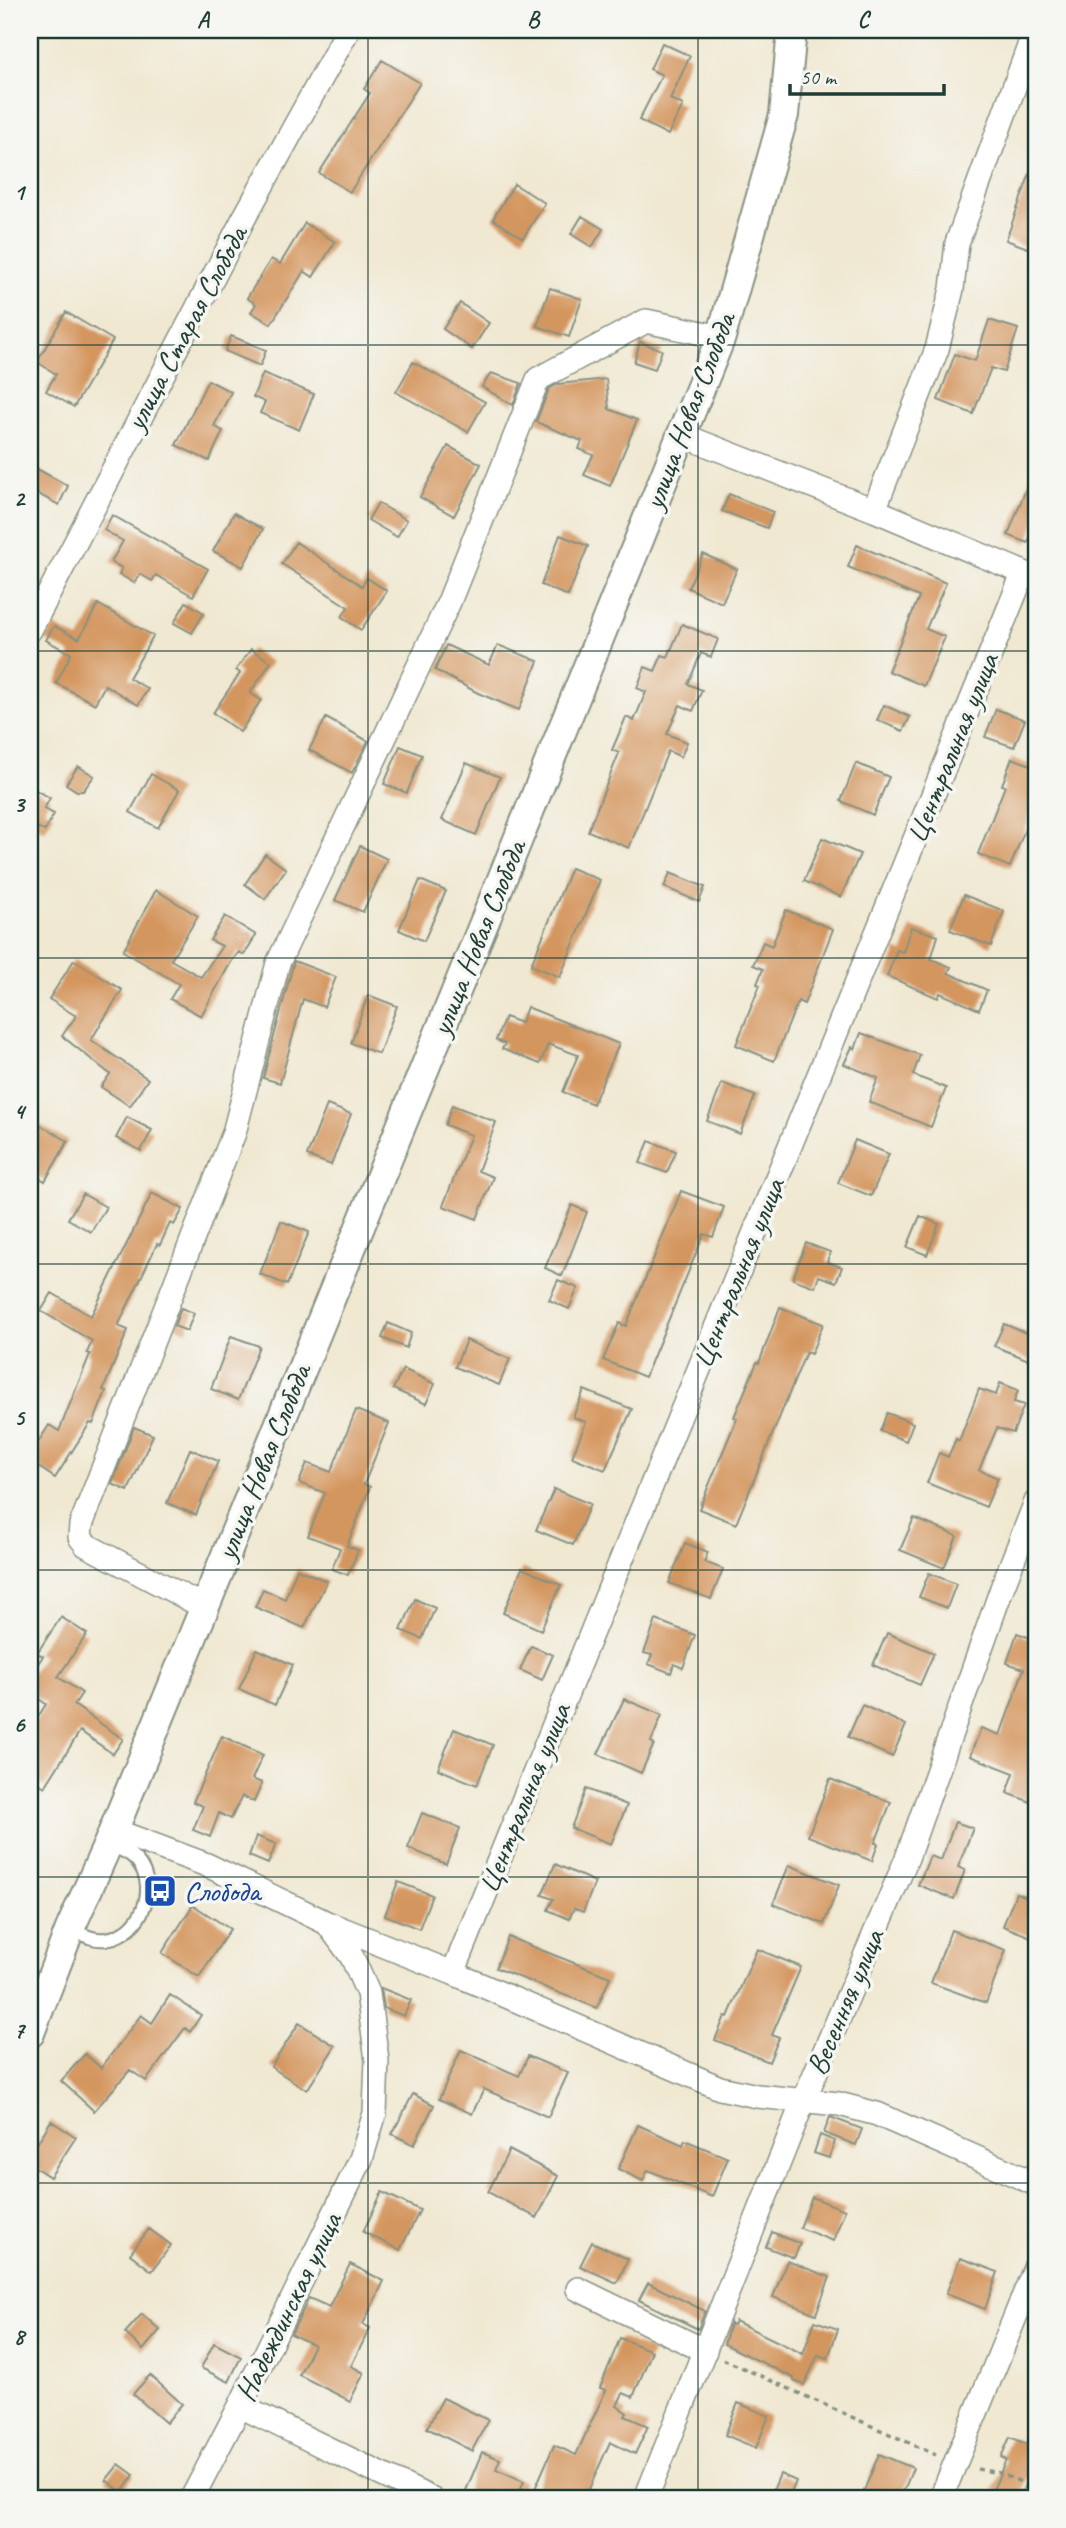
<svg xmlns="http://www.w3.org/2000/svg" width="1066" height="2528" viewBox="0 0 1066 2528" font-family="Caveat,sans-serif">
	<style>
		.building { fill: #d4965f }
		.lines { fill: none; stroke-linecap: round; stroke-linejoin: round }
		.service-casing { stroke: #889282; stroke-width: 16 }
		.minor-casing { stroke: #889282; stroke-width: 26 }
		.tertiary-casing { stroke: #889282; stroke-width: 32 }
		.path { stroke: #889282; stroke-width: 3.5; stroke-dasharray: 5 5; stroke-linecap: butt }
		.service { stroke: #fff; stroke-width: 12 }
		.minor { stroke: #fff; stroke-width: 23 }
		.tertiary { stroke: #fff; stroke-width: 28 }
		.grid { fill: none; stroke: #1f3d34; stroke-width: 2; stroke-opacity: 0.55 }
		.labels { text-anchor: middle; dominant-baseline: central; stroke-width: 7; stroke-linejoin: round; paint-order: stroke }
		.street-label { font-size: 30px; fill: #1f3d34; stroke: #f6f6f2 }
		.transit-label { font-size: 30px; fill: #164399; stroke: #f6f6f2; text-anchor: start }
		.neatline { fill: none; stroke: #1f3d34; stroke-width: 2.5 }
		.grid-label { font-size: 23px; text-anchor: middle; font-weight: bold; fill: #1f3d34 }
	</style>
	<rect width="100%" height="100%" fill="#f6f6f2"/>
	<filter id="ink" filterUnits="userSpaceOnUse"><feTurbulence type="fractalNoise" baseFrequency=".0143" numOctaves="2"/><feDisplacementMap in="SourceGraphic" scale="14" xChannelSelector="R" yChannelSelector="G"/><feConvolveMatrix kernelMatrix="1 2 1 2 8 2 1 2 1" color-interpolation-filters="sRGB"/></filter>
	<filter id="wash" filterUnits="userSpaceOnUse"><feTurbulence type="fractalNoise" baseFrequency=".00686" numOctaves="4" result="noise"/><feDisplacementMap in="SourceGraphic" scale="28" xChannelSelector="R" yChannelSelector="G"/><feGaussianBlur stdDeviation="1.57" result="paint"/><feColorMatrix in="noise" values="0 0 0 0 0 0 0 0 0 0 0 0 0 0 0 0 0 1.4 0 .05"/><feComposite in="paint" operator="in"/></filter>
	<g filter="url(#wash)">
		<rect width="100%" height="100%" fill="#f0e8d1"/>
		<g id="blocks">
			<path class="building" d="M662 43 690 56 670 99 683 105 668 135 639 120 662 75 650 69Z
				M382 60 420 83 350 192 319 173 370 93 364 89Z
				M1034 162H1036V251L1006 240Z
				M514 184 545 203 523 238 493 219Z
				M582 216 603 229 592 247 571 234Z
				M305 223 335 242 313 277 304 271 271 324 251 312 256 304 247 298 271 259 280 264Z
				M550 288 582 299 569 337 537 326Z
				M460 303 489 323 472 349 443 329Z
				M66 312 113 340 74 407 46 391 56 374 37 362Z
				M989 320 1018 329 1004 372 991 368 973 414 938 400 955 354 975 361Z
				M231 336 266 350 260 366 225 351Z
				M640 342 662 350 655 369 634 362Z
				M413 362 485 402 468 432 396 392Z
				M263 373 314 394 299 430 260 413 265 402 253 397Z
				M491 373 521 383 513 405 482 387Z
				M606 379 609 409 637 420 610 486 584 475 593 455 579 449 582 441 536 422 549 389 558 384Z
				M208 380 231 392 214 426 223 431 209 461 176 445Z
				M448 446 481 464 454 516 420 497Z
				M30 465 68 486 59 505 30 490Z
				M1035 466 1036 520 1028 543 1008 535Z
				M729 494 773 512 767 528 722 511Z
				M378 503 407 520 397 537 368 520Z
				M234 513 263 529 243 567 213 551Z
				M112 515 208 569 193 596 156 575 152 581 140 574 134 583 119 574 122 568 111 562 123 541 104 530Z
				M560 535 588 546 568 596 541 585Z
				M296 542 362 586 367 578 387 591 361 630 342 617 348 607 282 564Z
				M857 545 946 583 926 629 945 637 924 686 888 671 919 597 848 567Z
				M703 554 737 569 722 603 688 588Z
				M186 602 204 613 192 633 174 623Z
				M98 604 153 636 129 678 148 689 138 705 105 685 95 704 56 683 71 654 46 640 54 626 79 639Z
				M682 624 718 639 711 657 701 653 688 684 702 690 693 711 680 705 667 734 687 742 681 757 668 751 629 848 588 831 619 753 612 750 626 717 634 721 646 692 637 688 645 667 655 671 662 655 668 657Z
				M446 645 489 665 498 645 538 661 519 710 478 693 435 670Z
				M251 649 271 662 250 693 261 700 240 732 213 713 240 673 236 670Z
				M884 705 910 717 903 731 877 720Z
				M996 709 1025 720 1014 747 985 737Z
				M326 718 368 741 352 773 309 750Z
				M400 746 422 755 407 793 384 784Z
				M1012 758 1036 767V802L1010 867 978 854 1005 786 1002 785Z
				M466 763 500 777 476 835 442 820Z
				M856 763 889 777 873 815 841 801Z
				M78 766 94 776 83 791H77L66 784Z
				M151 774 179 790 158 828 130 812Z
				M30 787 50 798 44 809 54 814 45 831 34 826 30 834Z
				M822 838 860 854 841 897 804 881Z
				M360 846 387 859 363 912 335 900Z
				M265 854 286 869 265 899 245 884Z
				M571 868 600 880 560 977 531 965Z
				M670 873 705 887 699 902 664 887Z
				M420 880 446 891 424 941 399 930Z
				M156 890 198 916 171 960 201 977 222 946 210 940 225 916 256 935 244 955 239 952 231 962 201 1016 170 999 179 984 123 951Z
				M964 895 1004 911 991 946 950 930Z
				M786 910 833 929 804 1004 798 1001 774 1061 736 1045 760 985 757 984 763 969 753 965 763 942 772 946Z
				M911 927 938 936 931 959 951 967 948 973 987 990 979 1010 940 993 938 998 887 976 897 950 903 952Z
				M74 960 122 990 91 1040 148 1079 130 1106 101 1087 110 1074 62 1036 76 1016 49 999Z
				M294 961 336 977 324 1007 303 999 280 1083 263 1078Z
				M368 995 397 1006 379 1054 351 1043Z
				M527 1007 619 1044 593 1104 563 1092 578 1055 548 1044 540 1064 502 1049 505 1044 496 1040 505 1017 521 1023Z
				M861 1033 920 1055 913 1075 946 1088 931 1127 869 1102 878 1078 844 1064 852 1047 855 1049Z
				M722 1083 755 1096 740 1134 707 1121Z
				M327 1105 351 1114 331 1165 307 1156Z
				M452 1105 496 1122 478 1171 493 1177 477 1219 443 1206 471 1135 445 1125Z
				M127 1117 152 1130 141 1151 116 1138Z
				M30 1119 68 1141 45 1181 30 1172Z
				M855 1140 889 1154 871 1196 838 1183Z
				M649 1141 676 1151 667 1173 640 1163Z
				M681 1191 724 1207 713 1237 704 1234 645 1377 603 1360 619 1323 626 1326Z
				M152 1193 183 1209 174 1225 170 1223 160 1245 157 1244 118 1326 128 1330 103 1390 106 1391 93 1424 90 1423 55 1478 30 1461V1455L49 1425 59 1431 90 1354 87 1353 92 1341 41 1311 52 1293 91 1316Z
				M83 1194 106 1207 91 1232 68 1219Z
				M572 1205 587 1212 562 1276 545 1268Z
				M920 1216 939 1224 927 1255 907 1247Z
				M281 1221 309 1232 287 1285 260 1274Z
				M806 1243 830 1252 827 1262 842 1267 836 1282 819 1276 815 1287 793 1279Z
				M558 1280 578 1288 569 1309 549 1300Z
				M780 1307 823 1324 811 1354 806 1352 736 1524 699 1509 737 1418 734 1417 757 1362 759 1363Z
				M181 1308 194 1313 187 1331 174 1326Z
				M388 1323 411 1333 406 1348 382 1338Z
				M1004 1324 1036 1337V1363L994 1346Z
				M231 1336 259 1346 238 1400 211 1389Z
				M466 1340 510 1359 499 1385 455 1367Z
				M403 1369 435 1384 426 1404 393 1389Z
				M1000 1383 1018 1390 1014 1402 1024 1405 1013 1433 997 1428 979 1470 998 1478 986 1507 927 1483 939 1453 948 1457 956 1439 959 1441 979 1389 996 1395Z
				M584 1390 632 1409 605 1470 572 1457 586 1422 573 1417Z
				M356 1410 389 1423 364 1484 370 1487 347 1546 358 1550 348 1575 332 1569 340 1548 308 1536 325 1493 299 1483 307 1463 331 1472Z
				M887 1413 913 1423 906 1441 880 1431Z
				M134 1427 153 1435 128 1491 112 1484Z
				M190 1449 218 1461 196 1515 167 1503Z
				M554 1489 590 1504 573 1545 536 1530Z
				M914 1518 957 1536 944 1568 900 1550Z
				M685 1543 708 1552 704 1562 723 1569 711 1599 669 1583Z
				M522 1568 561 1585 541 1630 503 1613Z
				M297 1569 327 1581 304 1628 255 1607 263 1589 285 1599Z
				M929 1573 956 1584 947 1608 919 1597Z
				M415 1599 435 1608 422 1639 401 1630Z
				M61 1617 87 1634 58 1677 82 1693 74 1705 123 1739 113 1754 80 1731 45 1787 30 1778V1730L46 1704 30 1693V1676L43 1656 37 1653Z
				M656 1620 695 1635 683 1668 674 1664 671 1673 648 1664 652 1655 644 1653Z
				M887 1633 934 1653 920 1685 873 1665Z
				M1017 1633 1036 1640V1804L1007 1793 1014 1773 970 1756 981 1728 1000 1735 1024 1669 1007 1663Z
				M531 1646 553 1655 542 1680 520 1670Z
				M257 1649 293 1665 275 1705 239 1689Z
				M624 1699 662 1715 651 1742 654 1744 641 1773 598 1754Z
				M862 1705 906 1725 892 1757 848 1737Z
				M454 1729 493 1745 477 1785 438 1769Z
				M222 1736 263 1755 252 1779 262 1783 254 1802 242 1796 231 1819 219 1813 210 1837 193 1830 203 1806 193 1802Z
				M830 1779 891 1802 875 1843 878 1844 872 1861 808 1836Z
				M586 1789 627 1805 611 1844 571 1828Z
				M422 1813 460 1828 446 1864 408 1848Z
				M955 1822 973 1828 958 1867 965 1870 954 1899 918 1885 930 1856 941 1860Z
				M256 1836 276 1844 268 1864 249 1856Z
				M555 1864 595 1882 583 1912 574 1908 569 1919 548 1910 553 1899 542 1895Z
				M789 1865 839 1885 824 1924 773 1904Z
				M398 1882 432 1895 419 1929 385 1915Z
				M1016 1893 1036 1900V1939L1003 1926Z
				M193 1905 230 1929 199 1977 162 1953Z
				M951 1930 1006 1950 986 2003 931 1983Z
				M508 1937 610 1977 597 2008 496 1968Z
				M757 1949 801 1967 772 2035 779 2038 769 2062 715 2040 725 2016 728 2017Z
				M381 1988 411 2000 404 2016 384 2008Z
				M170 1995 201 2015 190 2032 185 2028 146 2081 130 2070 94 2111 61 2081 85 2054 101 2068 141 2015 152 2023Z
				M299 2023 335 2046 307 2090 271 2067Z
				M461 2050 519 2076 528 2056 568 2073 548 2117 484 2089 472 2114 439 2099Z
				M413 2094 434 2105 414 2145 392 2134Z
				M830 2117 862 2129 856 2145 824 2133Z
				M51 2121 76 2137 50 2177 30 2164V2155Z
				M638 2125 683 2145 685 2140 728 2158 712 2197 648 2170 643 2181 618 2169Z
				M820 2135 835 2141 829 2158 814 2153Z
				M509 2150 558 2176 537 2218 488 2192Z
				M382 2192 420 2210 400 2250 363 2232Z
				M812 2197 845 2210 833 2241 800 2228Z
				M149 2229 171 2245 152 2271 130 2254Z
				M772 2232 800 2244 794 2258 766 2247Z
				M592 2242 628 2259 617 2283 580 2266Z
				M960 2258 998 2272 985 2309 946 2294Z
				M787 2261 830 2277 816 2314 773 2297Z
				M350 2264 384 2281 363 2324 370 2328 351 2366 364 2373 350 2401 299 2375 314 2345 291 2334 309 2298 329 2307Z
				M648 2283 705 2311 698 2329 639 2300Z
				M142 2314 160 2330 143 2350 125 2333Z
				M735 2321 803 2354 815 2321 838 2329 828 2358 818 2355 804 2385 794 2381V2378L724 2344 730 2324 733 2325Z
				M620 2338 652 2351 633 2397 623 2393 617 2406 627 2413 625 2416 648 2426 635 2454 610 2442 585 2498H531L554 2445 576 2455 606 2390 600 2388Z
				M214 2343 241 2357 229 2382 201 2368Z
				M150 2375 182 2404 166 2423 133 2394Z
				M443 2398 488 2420 472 2451 427 2428Z
				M738 2403 769 2416 756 2448 725 2435Z
				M1010 2437 1036 2448V2473L1031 2471 1019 2498H1012L993 2490 1006 2460 1001 2457Z
				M482 2452 500 2459 496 2469 524 2481 517 2498H477L465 2493Z
				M879 2454 913 2468 901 2498H861Z
				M119 2464 134 2475 122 2492 106 2480Z
				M780 2474 796 2481 789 2498H780L771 2495Z"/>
		</g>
	</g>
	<g filter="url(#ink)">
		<use href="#blocks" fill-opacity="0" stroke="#889282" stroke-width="2"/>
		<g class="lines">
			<defs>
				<path id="service" d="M70 1929C82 1934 94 1941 106 1939 144 1934 162 1881 132 1856 125 1851 115 1847 108 1844"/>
				<path id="minor" d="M682 435 874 510 1036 578
					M874 510 937 349 952 289 957 243 1035 30
					M30 630 243 220 348 30
					M204 1607 86 1545 80 1537 81 1525 234 1133 278 963 449 602 538 379 646 321 721 337
					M113 1830 207 1865 327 1923 453 1973 720 2088 757 2096 839 2104 877 2114 1036 2184
					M453 1973 1023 574
					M578 2289 705 2351
					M240 2406 430 2498
					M192 2498 240 2406 361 2159 375 2113 377 2060 368 1993 352 1957 327 1923
					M646 2498 803 2102 907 1858 1002 1588 1036 1502
					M941 2498 1036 2266"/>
				<path id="tertiary" d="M30 2033 70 1929 108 1844 506 869 721 337 784 115 792 30"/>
			</defs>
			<use href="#service" class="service-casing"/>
			<use href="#minor" class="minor-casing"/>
			<use href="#tertiary" class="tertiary-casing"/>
			<path class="path" d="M723 2359 936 2455
				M977 2469 999 2473 1036 2488"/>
			<use href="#service" class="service"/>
			<use href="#minor" class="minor"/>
			<use href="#tertiary" class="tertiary"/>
		</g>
	</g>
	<path class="grid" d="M368 30V2498M698 30V2498M30 345H1036M30 651H1036M30 958H1036M30 1264H1036M30 1570H1036M30 1877H1036M30 2183H1036"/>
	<defs>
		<symbol id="bus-square" viewBox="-11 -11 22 22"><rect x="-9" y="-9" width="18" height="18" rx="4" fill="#1a4fb4" stroke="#f6f6f2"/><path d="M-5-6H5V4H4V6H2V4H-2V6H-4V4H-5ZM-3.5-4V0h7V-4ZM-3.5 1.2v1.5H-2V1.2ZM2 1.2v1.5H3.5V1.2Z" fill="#fff"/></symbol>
	</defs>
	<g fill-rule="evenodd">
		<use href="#bus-square" x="141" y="1872" width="38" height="38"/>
	</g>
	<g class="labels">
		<g class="street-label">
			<text transform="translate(186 328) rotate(-62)">улица Старая Слобода</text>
			<text transform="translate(689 411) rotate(-69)">улица Новая Слобода</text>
			<text transform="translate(952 748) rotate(-68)">Центральная улица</text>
			<text transform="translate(478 938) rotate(-68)">улица Новая Слобода</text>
			<text transform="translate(738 1273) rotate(-68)">Центральная улица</text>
			<text transform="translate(263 1462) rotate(-68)">улица Новая Слобода</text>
			<text transform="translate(524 1798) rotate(-68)">Центральная улица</text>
			<text transform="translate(845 2002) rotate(-67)">Весенняя улица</text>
			<text transform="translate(288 2307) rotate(-64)">Надеждинская улица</text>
		</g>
		<g class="transit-label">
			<text x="184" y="1891">Слобода</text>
		</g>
	</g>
	<rect width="1066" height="2528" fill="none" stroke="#f6f6f2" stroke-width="77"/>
	<path d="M790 84v10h154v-10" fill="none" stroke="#1f3d34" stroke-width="3.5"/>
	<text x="800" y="84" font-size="21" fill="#1f3d34" stroke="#f6f6f2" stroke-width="5" paint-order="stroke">50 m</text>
	<rect x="38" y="38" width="990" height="2452" class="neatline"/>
	<g class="grid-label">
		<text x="203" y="27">A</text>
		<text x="533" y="27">B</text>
		<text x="863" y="27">C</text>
		<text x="19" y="200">1</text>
		<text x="19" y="506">2</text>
		<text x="19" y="812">3</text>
		<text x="19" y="1119">4</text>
		<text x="19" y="1425">5</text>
		<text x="19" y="1732">6</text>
		<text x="19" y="2038">7</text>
		<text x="19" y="2344">8</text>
	</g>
</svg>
